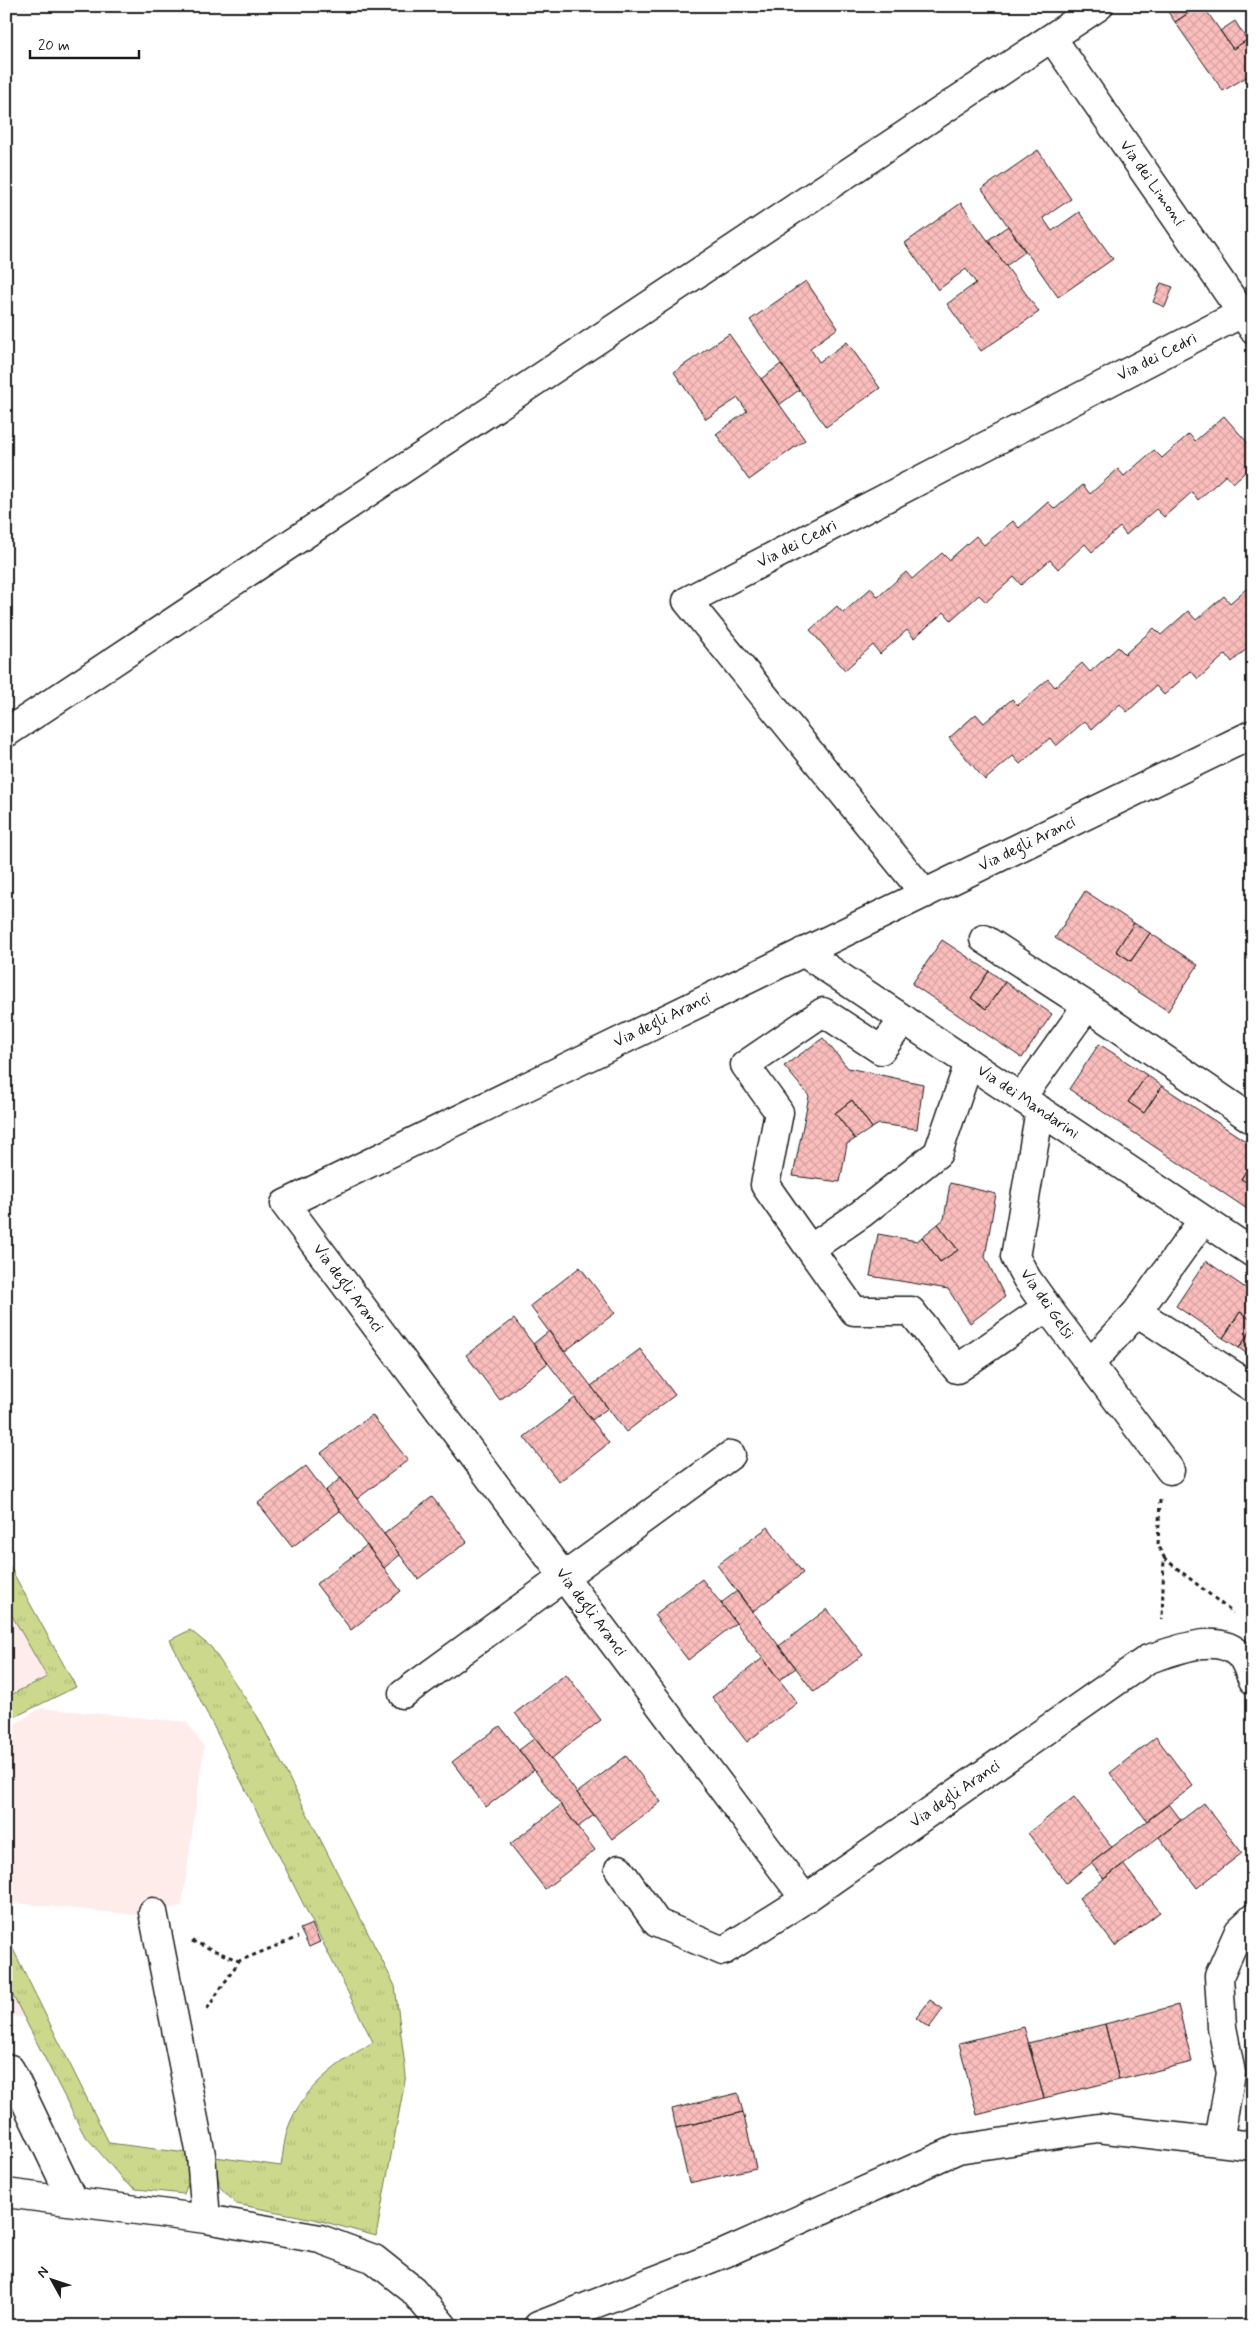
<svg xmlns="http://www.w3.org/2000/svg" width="1259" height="2332" viewBox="0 0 1259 2332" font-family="Mynerve,sans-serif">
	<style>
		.built { fill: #feeceb }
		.grass { fill: url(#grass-tufts); stroke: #747a54 }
		.building { fill: url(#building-cross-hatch); stroke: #1c1c1c }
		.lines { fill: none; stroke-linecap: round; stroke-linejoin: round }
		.minor-casing { stroke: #1c1c1c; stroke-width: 31 }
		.path { stroke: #1c1c1c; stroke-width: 3; stroke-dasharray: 4 4; stroke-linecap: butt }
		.minor { stroke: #fff; stroke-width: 28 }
		.labels { text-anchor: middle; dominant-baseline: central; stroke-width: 4; stroke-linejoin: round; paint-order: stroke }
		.street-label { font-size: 16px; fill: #1c1c1c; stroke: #fff }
	</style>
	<defs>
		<pattern id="grass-tufts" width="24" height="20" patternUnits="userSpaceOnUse" patternTransform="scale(1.25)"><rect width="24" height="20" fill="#ccd98d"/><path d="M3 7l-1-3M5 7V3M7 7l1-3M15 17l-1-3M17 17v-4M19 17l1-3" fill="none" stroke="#afba79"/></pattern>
		<pattern id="building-cross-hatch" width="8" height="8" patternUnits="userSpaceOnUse" patternTransform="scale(1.25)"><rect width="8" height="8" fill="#fbbebd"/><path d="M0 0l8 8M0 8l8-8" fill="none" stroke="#d7a3a2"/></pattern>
	</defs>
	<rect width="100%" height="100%" fill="#fff"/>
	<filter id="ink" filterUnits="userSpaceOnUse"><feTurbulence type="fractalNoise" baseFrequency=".02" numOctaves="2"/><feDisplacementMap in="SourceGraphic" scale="10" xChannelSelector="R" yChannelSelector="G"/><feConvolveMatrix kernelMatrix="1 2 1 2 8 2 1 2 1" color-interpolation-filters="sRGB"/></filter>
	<g filter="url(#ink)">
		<path class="built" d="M6 1560 76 1687 6 1721Z
			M41 1708 187 1722 204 1747 182 1906 137 1915 6 1902V1747L10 1727Z
			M6 1935 26 2018 6 2015Z"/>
		<path class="grass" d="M6 1560 76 1687 6 1721V1697L47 1677 6 1605Z
			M190 1630 211 1647 259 1719 395 1986 406 2075 376 2236 314 2219 236 2204 219 2186 215 2157 281 2166C283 2154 284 2140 288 2128 303 2087 337 2064 373 2042L170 1640Z
			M6 1935 109 2143 186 2153 189 2181 184 2194 136 2189 124 2181 83 2133 6 1982Z"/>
		<path class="building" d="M1164 6H1199L1175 22Z
			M1199 6H1203L1233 49 1253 36V73L1223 91 1175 22Z
			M1235 21 1247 40 1233 49 1220 31Z
			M1038 150 1071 199 1043 218 1052 231 1079 212 1113 259 1058 297 982 189Z
			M961 203 1039 312 981 351 947 304 976 283 966 269 938 290 905 243Z
			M1008 226 1025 252 1006 266 988 240Z
			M806 281 838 328 810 348 819 362 847 342 880 388 826 427 750 320Z
			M1161 283 1173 287 1165 307 1153 302Z
			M729 334 805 440 749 480 716 434 747 411 738 398 706 419 674 372Z
			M781 364 799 390 779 405 761 379Z
			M1224 416 1253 449V465L1233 483 1226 475 1198 500 1192 492 1164 517 1156 509 1126 535 1120 527 1092 552 1085 544 1058 569 1050 560 1021 585 1014 577 986 602 979 595 951 620 944 612 914 638 907 630 880 654 873 645 845 670 810 630 837 606 843 613 871 588 878 597 906 572 912 579 942 553 949 560 976 536 984 545 1013 521 1019 528 1048 502 1055 509 1083 485 1090 494 1118 469 1124 476 1154 450 1162 458 1189 434 1195 441Z
			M1253 583V643L1232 662 1226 654 1198 679 1191 671 1164 695 1156 686 1127 712 1120 704 1092 729 1085 721 1056 746 1050 738 1020 764 1013 756 985 780 949 738 976 714 984 723 1012 699 1018 705 1048 679 1055 687 1082 663 1090 672 1118 647 1125 654 1154 628 1161 635 1188 611 1196 620 1224 596 1230 603Z
			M1085 891 1134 923 1116 951 1131 961 1150 933 1198 965 1168 1011 1055 938Z
			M1134 923 1150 933 1131 961 1116 951Z
			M942 940 989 971 971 998 986 1009 1005 982 1052 1014 1022 1058 912 984Z
			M989 971 1005 982 986 1009 971 998Z
			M823 1038 848 1068 923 1084 917 1129 879 1124 872 1128 852 1100 835 1113 855 1139 847 1144 840 1182 793 1176 809 1096 784 1066Z
			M1099 1044 1147 1075 1128 1102 1144 1113 1162 1086 1253 1146V1160L1241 1179 1253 1186V1213L1069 1089Z
			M1147 1075 1162 1086 1144 1113 1128 1102Z
			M852 1100 872 1128 855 1139 835 1113Z
			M1253 1160V1186L1241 1179Z
			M950 1183 996 1194 985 1257 1005 1297 970 1323 948 1289 870 1276 878 1234 917 1241 922 1237 940 1262 958 1250 938 1224 944 1219Z
			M938 1224 958 1250 940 1262 922 1237Z
			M1206 1261 1253 1293V1321L1240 1312 1223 1338 1176 1306Z
			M580 1267 615 1313 564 1352 530 1306Z
			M1240 1312 1253 1321V1327L1239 1348 1223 1338Z
			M514 1319 548 1363 500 1400 466 1355Z
			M1253 1327V1358L1239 1348Z
			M549 1331 608 1408 592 1420 533 1344Z
			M640 1349 675 1395 626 1432 591 1386Z
			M575 1398 609 1443 559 1482 524 1437Z
			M372 1415 408 1460 357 1499 321 1453Z
			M306 1466 340 1511 292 1547 258 1503Z
			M341 1478 400 1555 384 1568 325 1491Z
			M432 1497 467 1542 418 1579 384 1534Z
			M768 1527 803 1573 752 1612 717 1565Z
			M367 1545 401 1591 351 1630 316 1584Z
			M702 1579 736 1623 688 1660 654 1615Z
			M737 1591 796 1668 779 1680 721 1603Z
			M827 1609 863 1655 814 1692 779 1646Z
			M763 1658 797 1703 747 1742 712 1697Z
			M566 1674 601 1720 551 1759 515 1713Z
			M500 1726 534 1770 486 1807 452 1762Z
			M1156 1737 1193 1786 1147 1821 1110 1773Z
			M535 1738 594 1815 578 1827 519 1750Z
			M626 1756 661 1802 612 1839 577 1793Z
			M1074 1797 1112 1847 1066 1883 1028 1833Z
			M1204 1803 1242 1853 1197 1888 1159 1837Z
			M1169 1804 1181 1820 1104 1879 1091 1863Z
			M561 1805 595 1850 545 1889 510 1844Z
			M1123 1864 1160 1912 1115 1946 1079 1898Z
			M312 1924 320 1942 309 1947 300 1929Z
			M930 2000 943 2009 929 2028 916 2018Z
			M1178 2005 1192 2062 1119 2080 1105 2024Z
			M1105 2024 1119 2080 1044 2098 1028 2043Z
			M1024 2027 1044 2098 977 2115 959 2043Z
			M738 2093 743 2112 676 2128 672 2109Z
			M743 2112 756 2168 689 2183 676 2128Z"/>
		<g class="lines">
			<defs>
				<path id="minor" d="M1052 38 1253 329
					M6 733 1099 6
					M1253 734 285 1204 805 1899 1148 1659C1176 1651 1217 1631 1241 1656 1246 1661 1249 1673 1253 1680
					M925 894 687 601 1242 313
					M984 939 1087 1006
					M803 952 1253 1253
					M969 1063 938 1153 861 1214 810 1249 854 1311H911L957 1369 1047 1307
					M1021 1098 1087 1006 1253 1120
					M1040 1110 1015 1257 1027 1279 1047 1307 1170 1470
					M810 1249 765 1185 779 1112 745 1065 823 1012 881 1050 904 1019
					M1137 1312 1203 1220
					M1090 1364 1137 1312 1253 1388
					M403 1694 731 1455
					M619 1869 657 1923 723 1951 805 1899
					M153 1912 201 2155 206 2219
					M6 2069H10L73 2201
					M1219 2141 1231 2073 1222 2027 1219 1976 1239 1931 1253 1918
					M6 2193 206 2219 320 2239 374 2259 413 2290 443 2326
					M538 2326 725 2253 958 2149 1098 2128 1253 2146"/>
			</defs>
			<use href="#minor" class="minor-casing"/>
			<path class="path" d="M1160 1500 1158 1545 1164 1557 1162 1620
				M1164 1558 1233 1613
				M192 1941 239 1961
				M207 2009 239 1961 298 1937"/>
			<use href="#minor" class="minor"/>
		</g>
	</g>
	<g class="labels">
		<g class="street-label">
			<text transform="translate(1152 183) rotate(55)">Via dei Limoni</text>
			<text transform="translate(1157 357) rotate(-27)">Via dei Cedri</text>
			<text transform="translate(797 544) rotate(-27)">Via dei Cedri</text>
			<text transform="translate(1027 844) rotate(-26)">Via degli Aranci</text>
			<text transform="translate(662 1020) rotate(-26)">Via degli Aranci</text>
			<text transform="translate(1028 1102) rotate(34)">Via dei Mandarini</text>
			<text transform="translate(348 1288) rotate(53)">Via degli Aranci</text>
			<text transform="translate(1047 1304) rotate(55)">Via dei Gelsi</text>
			<text transform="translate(591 1612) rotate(53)">Via degli Aranci</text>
			<text transform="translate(955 1794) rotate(-35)">Via degli Aranci</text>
		</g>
	</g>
	<rect width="1259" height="2332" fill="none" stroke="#fff" stroke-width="25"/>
	<rect x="12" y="12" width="1234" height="2307" fill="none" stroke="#1c1c1c" stroke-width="2" filter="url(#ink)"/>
	<g transform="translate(52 2280) rotate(310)" stroke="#ffffff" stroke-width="4" paint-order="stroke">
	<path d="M0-4L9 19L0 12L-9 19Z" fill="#1c1c1c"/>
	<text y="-8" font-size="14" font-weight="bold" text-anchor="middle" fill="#1c1c1c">N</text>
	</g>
	<path d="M30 50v8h109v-8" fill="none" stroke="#1c1c1c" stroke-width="2.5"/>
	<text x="38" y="50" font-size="15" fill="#1c1c1c" stroke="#ffffff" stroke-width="4" paint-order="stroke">20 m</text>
</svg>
